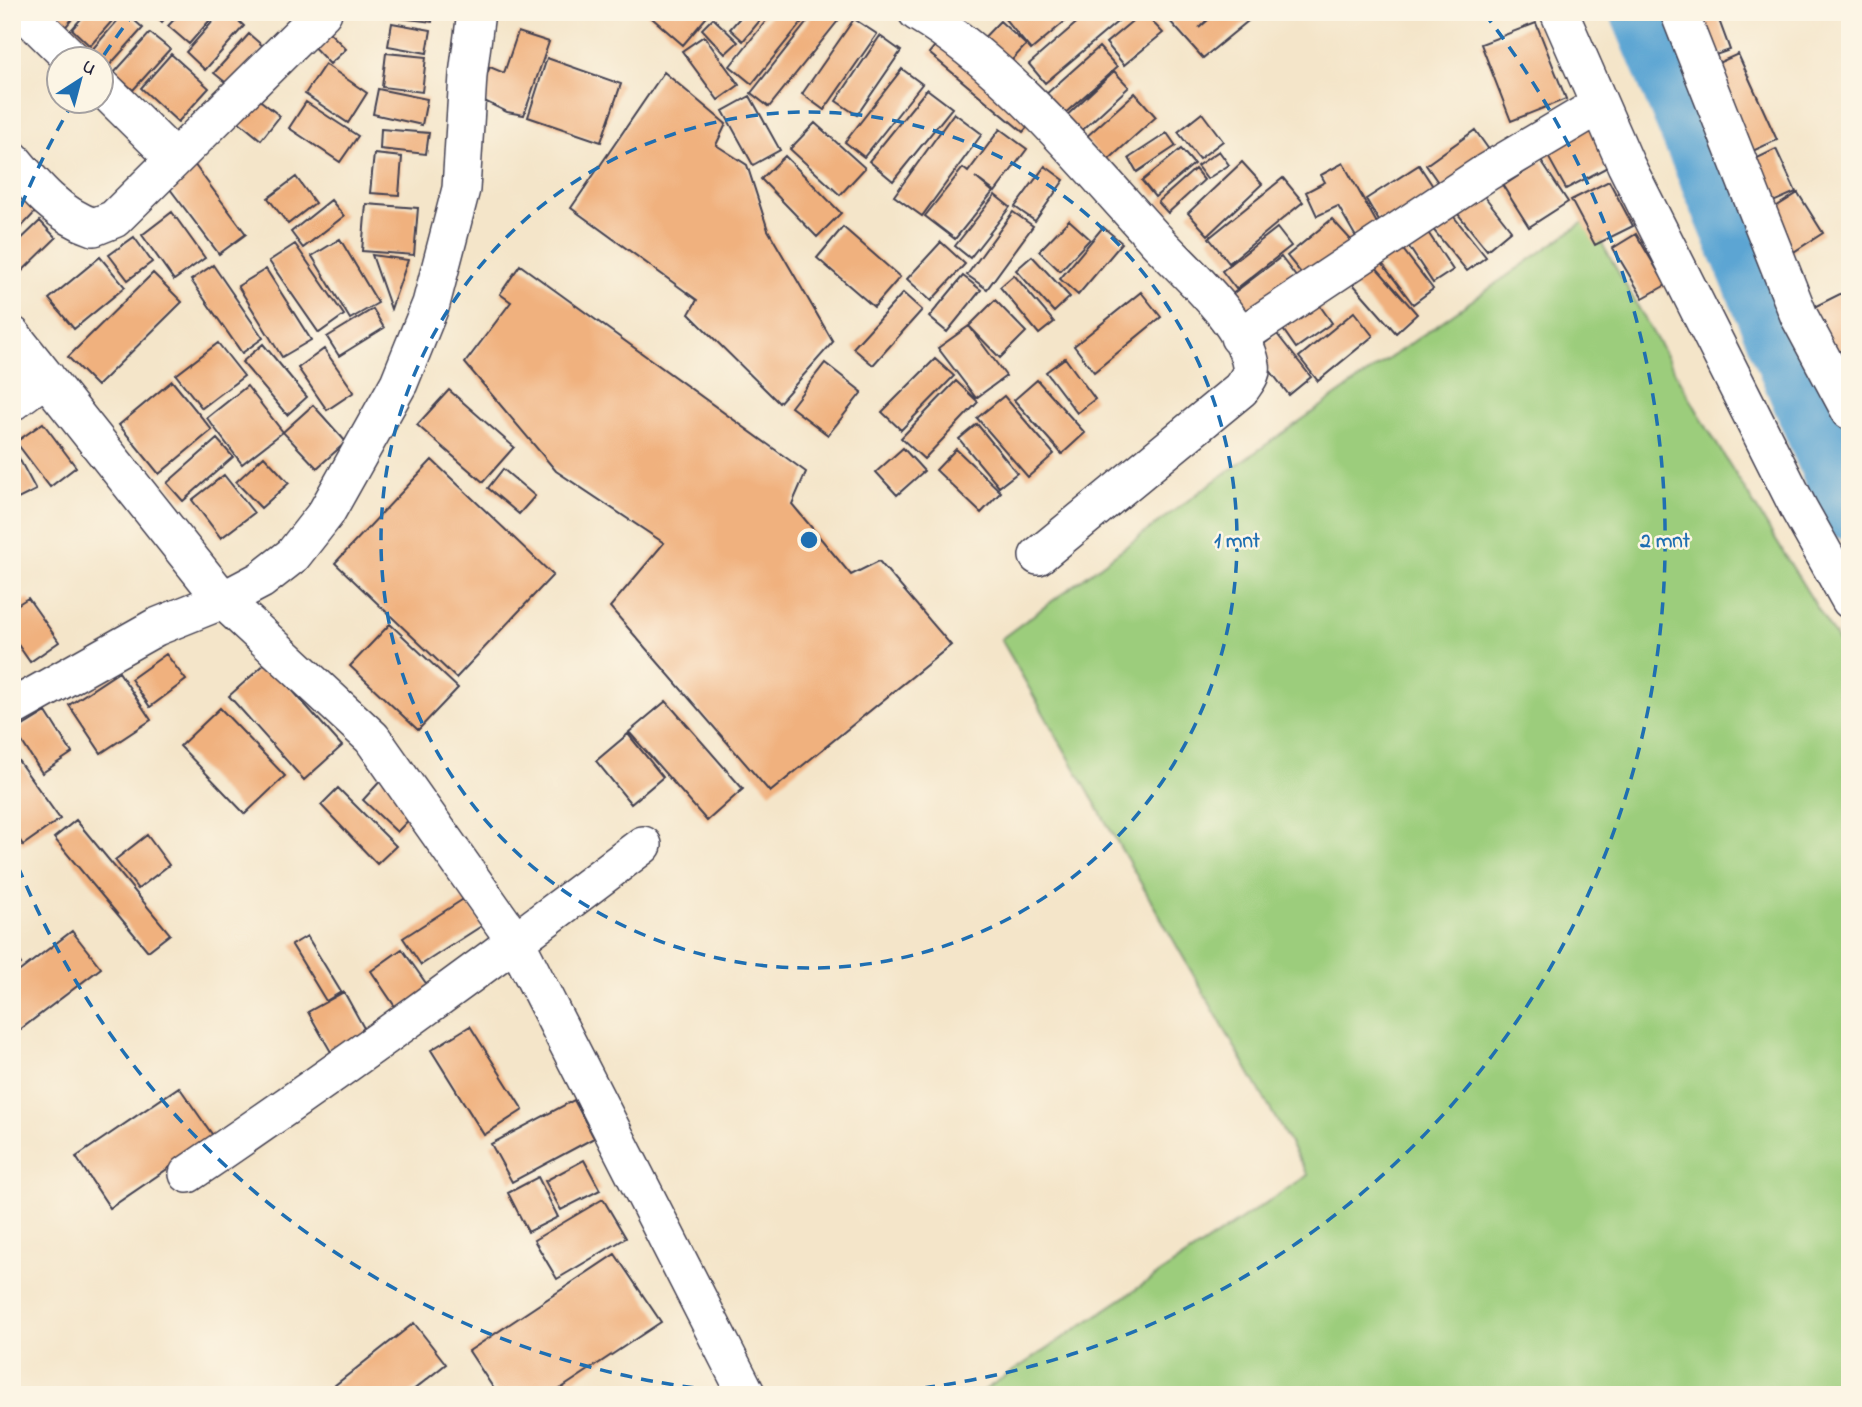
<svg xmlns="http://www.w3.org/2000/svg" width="1862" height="1407" viewBox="0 0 1862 1407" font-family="'Indie Flower',sans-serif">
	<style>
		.green { fill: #9ccd7c; stroke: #5f785c; stroke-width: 2 }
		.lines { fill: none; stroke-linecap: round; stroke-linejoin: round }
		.river { stroke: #5ca5d3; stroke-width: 65 }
		.building { fill: #f0b17e }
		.minor-casing { stroke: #423f50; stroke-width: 40 }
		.minor { stroke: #fff; stroke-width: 37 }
		.ring { fill: none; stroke: #1f6fb2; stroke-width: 3.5; stroke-dasharray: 12 9 }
		.centre { fill: #1f6fb2; stroke: #fcf5e5; stroke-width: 3.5 }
		.ring-label { font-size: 21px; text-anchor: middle; font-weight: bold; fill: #1f6fb2; stroke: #fcf5e5; stroke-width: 5; stroke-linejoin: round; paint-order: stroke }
	</style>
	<rect width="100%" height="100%" fill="#fcf5e5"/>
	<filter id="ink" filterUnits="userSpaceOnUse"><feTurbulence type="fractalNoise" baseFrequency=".0143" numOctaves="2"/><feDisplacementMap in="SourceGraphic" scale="14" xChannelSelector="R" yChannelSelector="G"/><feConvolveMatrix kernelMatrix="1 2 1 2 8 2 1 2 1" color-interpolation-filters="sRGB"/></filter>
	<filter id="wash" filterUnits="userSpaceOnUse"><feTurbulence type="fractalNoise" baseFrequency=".00686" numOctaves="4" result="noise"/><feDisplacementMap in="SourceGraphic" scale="28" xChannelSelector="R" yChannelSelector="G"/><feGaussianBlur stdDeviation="1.57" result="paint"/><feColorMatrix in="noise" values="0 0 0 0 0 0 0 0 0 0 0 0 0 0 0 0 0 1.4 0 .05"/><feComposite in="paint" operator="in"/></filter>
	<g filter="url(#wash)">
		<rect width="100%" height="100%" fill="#f4e5c9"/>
		<path class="green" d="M1588 219 1707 428 1850 661V1395H977L1308 1175 1001 639 1213 482Z"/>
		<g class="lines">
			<path class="river" d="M1643 12 1850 508"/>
		</g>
		<g id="blocks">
			<path class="building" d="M43 12H78L63 30Z
				M87 12H120L90 46 72 29Z
				M125 12 143 28 107 68 90 52Z
				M151 12H170L162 22Z
				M181 12H217L189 44 168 26Z
				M221 12H229L244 26 205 70 186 52Z
				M384 12H433L432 22 384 16Z
				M568 12H587L585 18Z
				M645 12H711L683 45Z
				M745 12H767L743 41 730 29Z
				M773 12H810L752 84 730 66Z
				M815 12H845L769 107 751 93Z
				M999 12H1076L1031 50Z
				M1089 12H1129L1045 83 1029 64Z
				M1143 12 1163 33 1124 65 1106 43Z
				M1177 12H1215L1199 28 1217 12H1259L1203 58 1169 20Z
				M1687 12H1716L1730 50 1704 59Z
				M713 18 738 42 725 54 702 29Z
				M854 19 877 34 824 110 802 94Z
				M1000 21 1026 45 999 74 973 49Z
				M392 23 431 30 427 53 388 46Z
				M1536 23 1566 99 1511 121 1481 44Z
				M321 24 346 49 330 64 306 39Z
				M518 32 549 42 524 115 507 112 476 97 490 67 504 73Z
				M150 33 170 49 133 90 114 73Z
				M249 34 264 47 230 86 214 73Z
				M704 36 739 85 718 100 682 51Z
				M880 36 901 51 857 115 836 101Z
				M943 36 1038 115 1023 132 929 53Z
				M1099 47 1117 67 1063 115 1045 95Z
				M386 53 426 57 422 92 382 87Z
				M171 54 209 88 178 122 141 88Z
				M1738 54 1777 140 1746 154 1707 68Z
				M547 58 621 84 601 142 528 117Z
				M325 64 367 93 348 123 305 94Z
				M902 69 922 84 864 157 845 142Z
				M1114 71 1129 87 1076 136 1061 121Z
				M664 72 726 124 716 145 747 165 768 230 833 342 779 403 689 314 697 300 571 208Z
				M378 89 427 99 422 125 373 114Z
				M927 89 952 108 893 181 869 161Z
				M1135 93 1156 117 1106 162 1085 138Z
				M750 96 780 150 753 165 723 111Z
				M257 98 280 116 261 140 238 121Z
				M306 102 358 136 340 162 289 128Z
				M954 113 982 134 922 216 894 196Z
				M1202 113 1223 141 1199 159 1178 132Z
				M815 123 865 168 840 195 790 149Z
				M1596 123 1617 162 1566 189 1545 151Z
				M381 129 429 133 426 154 380 149Z
				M1000 129 1027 149 995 192 975 177 993 192 955 239 925 216 963 168 968 172Z
				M1475 130 1492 154 1442 188 1426 165Z
				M1167 133 1176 146 1137 172 1129 158Z
				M1181 149 1194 164 1155 197 1142 181Z
				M1776 149 1796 192 1766 205 1747 163Z
				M1219 151 1229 165 1207 179 1197 166Z
				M374 154 402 157 399 195 370 193Z
				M785 156 841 213 817 237 761 179Z
				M1541 161 1568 202 1529 227 1503 186Z
				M1242 162 1262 184 1208 235 1188 213Z
				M1343 163 1378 225 1356 237 1338 206 1317 216 1306 192 1325 182 1321 175Z
				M194 164 246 234 219 254 167 185Z
				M1419 165 1436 191 1382 226 1366 199Z
				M1045 166 1064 180 1035 221 1015 207Z
				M1195 169 1204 180 1168 213 1158 202Z
				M296 177 315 203 288 224 268 198Z
				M1283 178 1303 202 1229 263 1209 238Z
				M1609 181 1633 226 1595 245 1571 200Z
				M1478 188 1511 230 1487 250 1453 208Z
				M23 191 40 207 12 237V202Z
				M1798 193 1823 233 1792 253 1766 213Z
				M995 195 1010 207 970 258 955 246Z
				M331 200 344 216 303 248 291 232Z
				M366 204 418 208 414 255 362 251Z
				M172 212 205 258 174 280 142 235Z
				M1013 212 1033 226 987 289 967 275Z
				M1450 212 1486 257 1467 271 1431 227Z
				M1332 219 1351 240 1305 278 1287 256Z
				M1069 220 1090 239 1060 271 1039 251Z
				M40 221 56 238 15 278 12 248Z
				M843 227 900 277 874 307 817 258Z
				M1103 227 1122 243 1078 295 1060 279Z
				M1277 228 1291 246 1236 289 1222 271Z
				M1427 231 1453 270 1433 283 1407 244Z
				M1636 234 1666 285 1643 298 1613 248Z
				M134 237 152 262 128 280 109 255Z
				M340 239 378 303 350 319 312 256Z
				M941 242 965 264 931 301 907 279Z
				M1398 243 1433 289 1413 304 1378 258Z
				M295 244 344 315 319 333 269 261Z
				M372 255 408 260 391 309Z
				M1032 256 1070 297 1054 312 1016 270Z
				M100 257 125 287 74 329 49 299Z
				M1281 257 1300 282 1250 320 1231 295Z
				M213 265 263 338 242 353 191 280Z
				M520 265 806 472 792 504 851 575 879 561 951 645 770 792 610 607 664 543 556 471 465 363 511 302 500 294Z
				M1374 265 1417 314 1396 333 1353 284Z
				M266 269 311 340 282 357 238 286Z
				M153 273 182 302 97 386 68 357Z
				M1014 275 1054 322 1039 334 1000 287Z
				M963 276 981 290 947 332 929 317Z
				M1846 291 1850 298V349L1826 361 1802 313Z
				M1141 292 1161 317 1094 372 1074 346Z
				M903 293 922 310 873 365 853 348Z
				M995 300 1026 332 1000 358 969 326Z
				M1318 303 1332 323 1296 348 1282 328Z
				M373 309 384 328 339 356 327 337Z
				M1354 312 1373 336 1318 381 1299 357Z
				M969 326 1006 376 976 398 938 348Z
				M1277 334 1311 377 1289 395 1255 351Z
				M218 343 244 376 202 408 176 375Z
				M263 344 307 397 287 415 242 362Z
				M324 349 354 392 327 410 298 368Z
				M1065 358 1095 399 1077 413 1046 372Z
				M935 359 954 376 901 430 882 412Z
				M825 363 862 392 828 435 791 407Z
				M1037 380 1085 433 1062 454 1014 400Z
				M172 381 212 430 159 474 119 425Z
				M956 381 978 402 924 459 901 438Z
				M247 386 283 432 313 405 346 442 317 468 283 432 242 464 207 418Z
				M449 390 514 447 483 482 417 425Z
				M1004 396 1054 454 1028 477 977 418Z
				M43 423 76 467 50 487 16 442Z
				M977 424 1017 473 999 487 959 439Z
				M217 439 233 457 183 501 167 483Z
				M903 448 924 471 897 495 876 472Z
				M956 449 1001 492 981 513 936 470Z
				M15 451 36 490 12 502V453Z
				M264 456 289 483 261 508 236 482Z
				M432 460 553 575 456 678 335 563Z
				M503 469 535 496 519 514 488 488Z
				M224 475 254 513 221 538 192 500Z
				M28 598 59 642 30 662 12 636V608Z
				M390 624 458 688 418 730 350 666Z
				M166 654 186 680 150 707 131 679Z
				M267 662 342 746 304 780 229 696Z
				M119 672 151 720 101 753 69 705Z
				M666 701 743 789 707 821 629 732Z
				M220 708 285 776 245 814 180 746Z
				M46 712 72 753 42 773 15 731Z
				M628 734 663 777 631 804 596 761Z
				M12 752 60 819 23 845 12 829Z
				M384 777 419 809 397 832 363 800Z
				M338 788 396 846 377 864 321 805Z
				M76 820 170 934 148 951 54 838Z
				M147 835 169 865 138 889 115 860Z
				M465 898 483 925 421 965 403 938Z
				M72 931 101 968 17 1032 12 1026V977Z
				M307 936 341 992 326 1001 292 945Z
				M402 949 430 989 398 1011 371 971Z
				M12 951 21 964 12 970Z
				M344 992 370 1039 335 1059 308 1012Z
				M470 1026 523 1110 484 1135 431 1050Z
				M179 1087 214 1137 110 1208 76 1157Z
				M574 1100 594 1138 512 1182 491 1144Z
				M584 1160 600 1190 561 1210 545 1181Z
				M538 1177 558 1217 528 1232 508 1193Z
				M603 1199 626 1238 557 1279 534 1240Z
				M615 1254 661 1322 551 1395H498L469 1351Z
				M414 1323 446 1364 407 1395H341L334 1386Z"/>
		</g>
	</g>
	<g filter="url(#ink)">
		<use href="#blocks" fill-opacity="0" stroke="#423f50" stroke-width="2"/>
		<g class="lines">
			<defs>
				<path id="minor" d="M24 12 73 60
					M917 12C1006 65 1086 163 1155 239 1185 272 1243 320 1251 365 1253 374 1246 381 1241 389L1038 556
					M1559 12 1626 165 1799 509 1850 600
					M1679 12 1799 316 1850 411
					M102 87 173 157
					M12 159C35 187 59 216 94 227L114 219 323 12
					M12 335 223 600 372 738 516 942 747 1395
					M1239 337 1487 172 1598 106
					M12 402 46 377
					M12 708 156 627 223 600 261 580 293 555 326 513 399 383 431 304 461 189 468 75 476 12
					M188 1174C343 1069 494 959 643 845"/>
			</defs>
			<use href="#minor" class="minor-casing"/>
			<use href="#minor" class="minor"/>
		</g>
	</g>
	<g class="ring">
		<circle cx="809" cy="540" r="428"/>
		<path d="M757 1394A856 856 0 0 1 13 854M13 226A856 856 0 0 1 71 106M104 55A856 856 0 0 1 134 13M1484 13A856 856 0 0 1 861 1394"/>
	</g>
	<circle cx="809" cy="540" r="10" class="centre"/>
	<g class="ring-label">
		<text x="1237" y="547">1 mnt</text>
		<text x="1665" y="547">2 mnt</text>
	</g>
	<rect width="1862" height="1407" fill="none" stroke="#fcf5e5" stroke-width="42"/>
	<g transform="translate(80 80) rotate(36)"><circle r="33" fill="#fcf5e5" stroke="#a5a1a1" stroke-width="2"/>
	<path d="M0-5L12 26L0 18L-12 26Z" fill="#1f6fb2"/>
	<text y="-10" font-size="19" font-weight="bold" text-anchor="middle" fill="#22223b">U</text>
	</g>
</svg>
